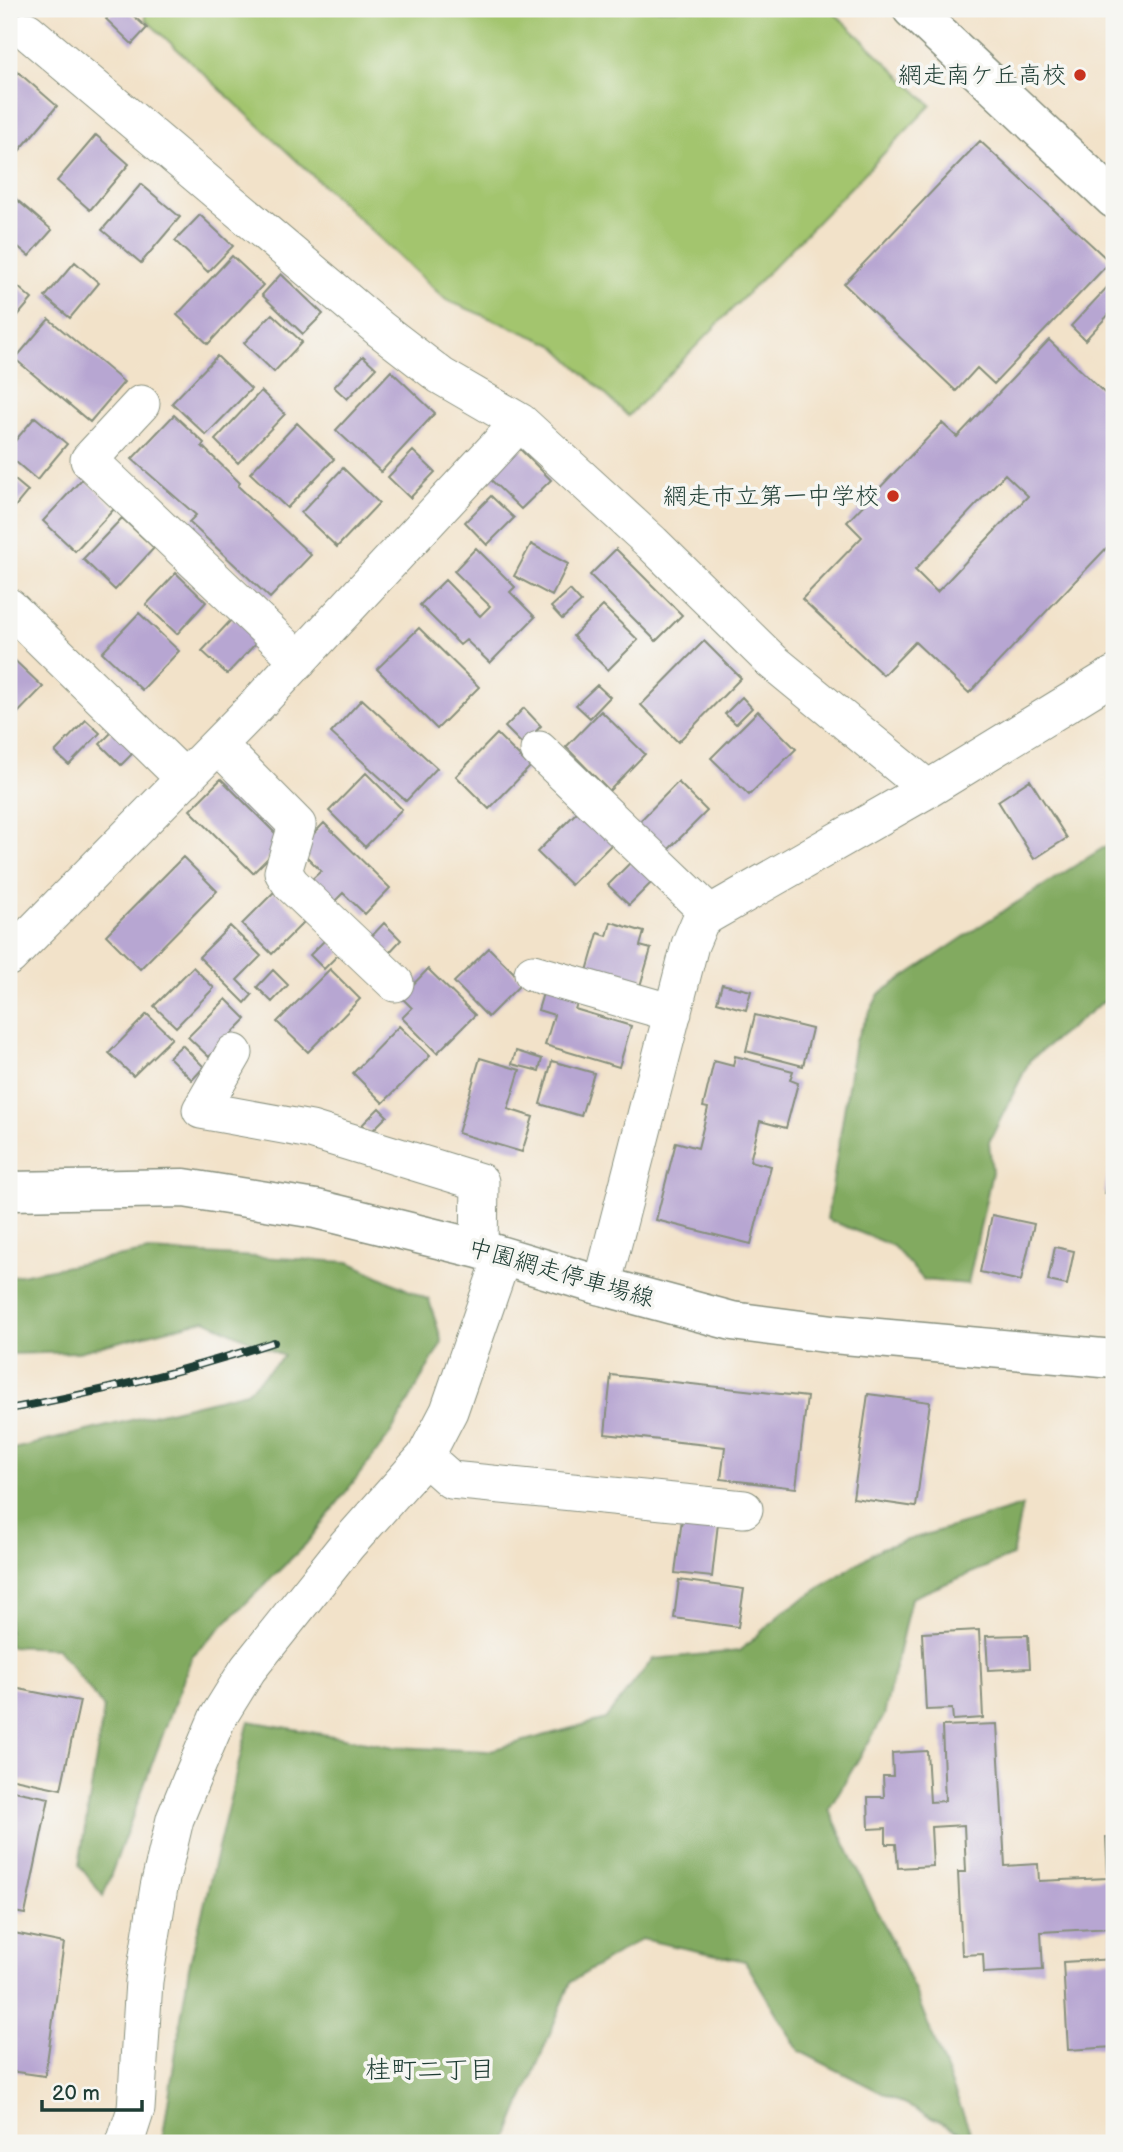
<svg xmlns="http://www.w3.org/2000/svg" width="1123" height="2152" viewBox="0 0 1123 2152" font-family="'Balsamiq Sans','Klee One',sans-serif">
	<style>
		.green { fill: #a3c56e; stroke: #618151; stroke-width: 2 }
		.forest { fill: #82aa61; stroke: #50744a; stroke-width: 2 }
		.building { fill: #b7a6d2; fill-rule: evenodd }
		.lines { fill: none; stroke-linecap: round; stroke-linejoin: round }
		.street-casing { stroke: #88907e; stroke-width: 39 }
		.secondary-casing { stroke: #88907e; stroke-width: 41 }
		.street { stroke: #fff; stroke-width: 37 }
		.secondary { stroke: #fff; stroke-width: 38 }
		.rail-casing { stroke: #1f3d34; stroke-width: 8 }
		.rail { stroke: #f6f6f2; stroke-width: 5; stroke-dasharray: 16; stroke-linecap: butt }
		.poi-dot { fill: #c8321e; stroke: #f6f6f2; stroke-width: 2.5 }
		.labels { text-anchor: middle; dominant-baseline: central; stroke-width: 7; stroke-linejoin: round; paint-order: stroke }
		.poi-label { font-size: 24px; fill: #1f3d34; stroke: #f6f6f2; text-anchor: end }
		.street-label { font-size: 24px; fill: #1f3d34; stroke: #f6f6f2 }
		.neighbourhood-label { font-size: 26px; fill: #1f3d34; stroke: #f6f6f2 }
	</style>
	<rect width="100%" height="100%" fill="#f6f6f2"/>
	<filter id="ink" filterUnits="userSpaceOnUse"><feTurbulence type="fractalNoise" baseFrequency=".0143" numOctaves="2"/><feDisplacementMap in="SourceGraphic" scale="14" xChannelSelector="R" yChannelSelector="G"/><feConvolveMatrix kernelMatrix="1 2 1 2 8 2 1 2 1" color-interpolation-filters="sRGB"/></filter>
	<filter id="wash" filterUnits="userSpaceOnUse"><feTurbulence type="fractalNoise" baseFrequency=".00686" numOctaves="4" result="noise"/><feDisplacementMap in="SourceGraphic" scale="28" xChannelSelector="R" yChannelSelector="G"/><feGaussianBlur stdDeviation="1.57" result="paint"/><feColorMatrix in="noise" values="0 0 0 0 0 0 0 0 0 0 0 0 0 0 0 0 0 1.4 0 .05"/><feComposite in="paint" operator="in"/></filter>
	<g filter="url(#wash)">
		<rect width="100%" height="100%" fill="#f2e2c9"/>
		<path class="green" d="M144 9H830L931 105 628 416 554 345 446 300 146 20Z"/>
		<path class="forest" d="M1114 841V993L1030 1060 989 1142 992 1172 968 1284 924 1280 893 1246 827 1219 855 1041 879 994 983 924Z
			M149 1251 349 1262 429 1300 442 1342 391 1433 306 1544 192 1656 103 1896 79 1865 104 1708 57 1648 9 1646V1450L246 1392 284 1356 205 1320 78 1352 9 1354V1277Z
			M1022 1506 1012 1556 911 1598 884 1716 829 1809 914 1989 973 2139 799 2051 745 1961 641 1939 571 1982 505 2143H159L163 2135 189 1967 249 1721 394 1747 487 1751 605 1719 653 1659 740 1651 783 1612 881 1548Z"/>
		<g id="blocks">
			<path class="building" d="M115 9H126L147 28 132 44 106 19Z
				M18 72 57 106 19 151 9 143V83Z
				M96 135 129 164 90 210 57 181Z
				M980 141 1110 262 994 384 977 368 956 391 844 284Z
				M141 184 180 217 141 263 102 230Z
				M9 193 52 230 29 256 9 239Z
				M200 215 233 246 208 272 175 241Z
				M232 256 263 285 208 344 177 315Z
				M75 262 99 283 70 318 45 297Z
				M281 274 323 314 303 334 262 295Z
				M9 279 32 299 9 326Z
				M1112 282 1114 309 1085 340 1071 326Z
				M272 314 302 342 274 372 244 343Z
				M49 319 124 382 90 422 15 359Z
				M1049 340 1114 402V540L969 693 915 642 883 675 802 599 862 537 847 522 942 423 957 437ZM1005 474 1028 496 937 592 915 570Z
				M217 356 251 389 206 435 172 403Z
				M363 356 376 368 347 399 334 387Z
				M391 371 435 413 381 472 336 430Z
				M261 391 285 414 238 463 215 440Z
				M174 415 204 443 202 446 240 483 238 486 311 555 270 598 189 522 196 515 132 459Z
				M35 417 67 444 37 480 9 456V448Z
				M297 423 334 459 287 508 250 473Z
				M518 447 551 480 521 509 488 477Z
				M413 451 435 472 410 498 388 477Z
				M343 468 379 503 337 547 301 513Z
				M9 475 28 491 9 514Z
				M83 478 115 508 75 551 43 521Z
				M491 496 514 518 487 545 465 522Z
				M122 518 154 548 115 590 83 559Z
				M531 544 568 564 552 596 514 576Z
				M476 548 515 587 510 592 535 617 490 663 466 640 460 645 420 605 445 580 480 616 490 606 454 571Z
				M616 549 682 615 656 641 590 575Z
				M176 573 206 602 177 634 146 605Z
				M570 590 581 602 562 619 551 607Z
				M603 606 638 640 608 670 573 636Z
				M139 613 179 651 142 690 102 652Z
				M234 617 259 640 227 674 202 651Z
				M419 628 479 687 437 729 377 669Z
				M704 641 741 678 678 742 641 705Z
				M9 655 43 687 9 722Z
				M597 685 610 697 590 718 576 705Z
				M742 697 752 708 736 724 725 714Z
				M362 699 437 768 406 801 331 733Z
				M524 708 541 726 523 745 505 727Z
				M601 711 645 754 609 791 566 747Z
				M758 711 796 749 749 795 711 758Z
				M86 720 100 733 69 765 55 752Z
				M114 730 135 751 121 765 100 744Z
				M497 734 530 767 489 809 456 776Z
				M366 773 402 809 365 847 329 811Z
				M221 779 284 842 253 873 190 810Z
				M1030 780 1067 838 1034 859 998 801Z
				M678 782 707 811 661 857 633 828Z
				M581 808 615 841 571 885 537 852Z
				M324 823 390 888 365 914 343 893 332 904 310 881 321 871 299 849Z
				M639 854 660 874 629 905 608 885Z
				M183 857 217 891 140 969 106 935Z
				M274 892 304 922 272 954 242 924Z
				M611 922 644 932 640 946 651 949 640 986 587 971 598 933 607 936Z
				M384 923 401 940 387 955 370 938Z
				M230 926 261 956 237 980 252 995 245 1003 199 957Z
				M327 938 341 952 324 969 310 955Z
				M489 948 523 982 488 1017 454 982Z
				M193 967 214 988 176 1027 154 1006Z
				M330 969 360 999 308 1052 277 1022Z
				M428 969 475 1015 437 1053 402 1018 412 1008 401 997Z
				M273 970 288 985 272 1002 257 987Z
				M546 983 581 993 575 1009 631 1026 619 1067 545 1045 554 1015 538 1010Z
				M722 984 751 991 746 1010 717 1002Z
				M226 999 246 1019 209 1057 188 1037Z
				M147 1014 172 1038 133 1076 109 1053Z
				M755 1015 812 1029 803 1066 746 1051Z
				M399 1026 430 1056 383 1103 353 1073Z
				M182 1045 204 1067 192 1080 169 1057Z
				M516 1051 542 1059 539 1071 512 1064Z
				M735 1056 793 1071 790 1080 798 1083 786 1128 760 1121 750 1161 771 1166 751 1244 656 1220 676 1142 698 1148 708 1108 703 1107 714 1061 733 1066Z
				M480 1058 520 1070 508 1109 533 1117 522 1152 458 1133Z
				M552 1061 594 1073 581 1116 540 1104Z
				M379 1108 387 1116 370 1133 362 1125Z
				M1113 1152H1114V1195L1104 1193Z
				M992 1215 1034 1224 1021 1281 980 1272Z
				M1055 1247 1074 1251 1067 1285 1048 1281Z
				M611 1375 807 1397 796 1488 721 1479 725 1447 605 1434Z
				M868 1394 930 1402 916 1507 853 1498Z
				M682 1519 718 1523 712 1577 675 1573Z
				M679 1580 744 1589 738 1627 674 1618Z
				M979 1630 983 1718 953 1720 952 1709 926 1710 922 1633Z
				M1028 1635 1030 1668 988 1670 986 1636Z
				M9 1687 80 1701 61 1789 9 1778Z
				M997 1724 1005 1866 1038 1864 1039 1881 1108 1878 1106 1837H1114V1959H1112L1111 1928 1041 1932 1043 1970 984 1973 983 1954 962 1955 958 1872H966L964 1825 931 1827 933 1866 898 1868 896 1844H886V1828L869 1829 868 1797H884L883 1776H893L892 1753 927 1751 930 1802 945 1801 942 1726Z
				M9 1790 49 1798 25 1914 9 1911Z
				M9 1932 64 1943 45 2076 9 2071Z
				M1114 1959V2047L1068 2050 1063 1962Z"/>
		</g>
	</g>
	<g filter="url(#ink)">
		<use href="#blocks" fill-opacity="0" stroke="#88907e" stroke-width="2"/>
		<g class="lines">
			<defs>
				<path id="street" d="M27 31 380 329 441 376 520 422 652 543 772 661 928 789
					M141 404 89 460 299 660
					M9 607 185 779
					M218 745 297 825 283 872 291 884 395 983
					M539 750 710 914
					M9 957 254 708 520 422
					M533 973 673 1013
					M234 1053 201 1110 311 1130 480 1182 479 1249
					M602 1286 690 945 701 919 928 789 1114 675
					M425 1457 451 1480 744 1509
					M125 2143 136 2109 144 1981 159 1887 175 1819 191 1780 217 1719 248 1669 347 1545 425 1457 449 1411 502 1258"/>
				<path id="secondary" d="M912 9 1114 199
					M9 1191 184 1188 316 1209 479 1249 602 1286 732 1321 833 1334 1114 1359"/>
			</defs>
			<use href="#street" class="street-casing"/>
			<use href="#secondary" class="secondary-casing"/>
			<use href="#street" class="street"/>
			<use href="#secondary" class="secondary"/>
			<defs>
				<path id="rail" d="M9 1409C101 1392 185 1371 274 1342"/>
			</defs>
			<use href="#rail" class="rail-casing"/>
			<use href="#rail" class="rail"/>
		</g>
	</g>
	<g class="poi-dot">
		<circle cx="1080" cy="75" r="7"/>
		<circle cx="893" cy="496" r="7"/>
	</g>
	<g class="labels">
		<g class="poi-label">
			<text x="1066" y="75">網走南ケ丘高校</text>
			<text x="879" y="496">網走市立第一中学校</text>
		</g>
		<g class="street-label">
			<text transform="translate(561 1273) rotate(16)">中園網走停車場線</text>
		</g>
		<g class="neighbourhood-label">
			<text x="430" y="2070">桂町二丁目</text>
		</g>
	</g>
	<rect width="1123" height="2152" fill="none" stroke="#f6f6f2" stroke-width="35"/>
	<path d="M42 2100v10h100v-10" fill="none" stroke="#1f3d34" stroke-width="3.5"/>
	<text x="52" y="2100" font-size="21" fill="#1f3d34" stroke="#f6f6f2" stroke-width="5" paint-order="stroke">20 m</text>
</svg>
